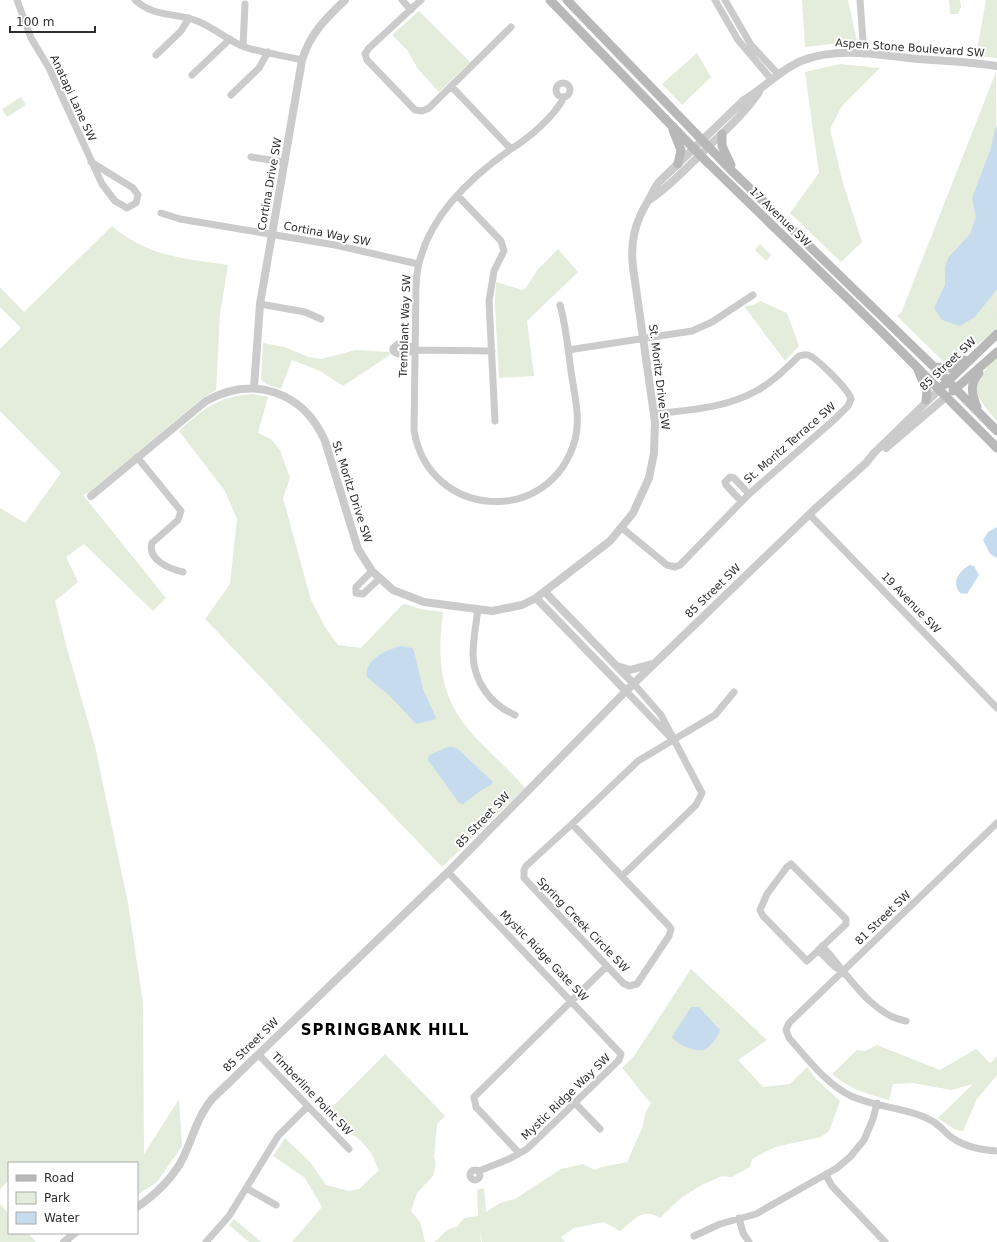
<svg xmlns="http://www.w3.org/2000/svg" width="997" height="1242" viewBox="0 0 997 1242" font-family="'DejaVu Sans',sans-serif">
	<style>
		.green { fill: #e4ecdb }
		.water { fill: #c6dcee }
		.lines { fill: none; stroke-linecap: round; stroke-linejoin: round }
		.minor { stroke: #cbcbcb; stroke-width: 7 }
		.tertiary { stroke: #cbcbcb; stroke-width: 8 }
		.secondary { stroke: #b8b8b8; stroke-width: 9 }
		.labels { text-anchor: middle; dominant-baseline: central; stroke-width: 4; stroke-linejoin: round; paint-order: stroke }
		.street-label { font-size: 11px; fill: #2e2e2e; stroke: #fff }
		.district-label { font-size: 15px; font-weight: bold; letter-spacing: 1px; fill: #000; stroke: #fff }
	</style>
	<rect width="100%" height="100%" fill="#fff"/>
	<path class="green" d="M802 0H848L857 41 805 47Z
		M949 0H960L961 7 958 14H950Z
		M986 0H997V58L976 56Z
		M419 11 470 62 439 92 418 69 408 51 392 35Z
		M697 53 711 77 682 105 662 84Z
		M840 64 880 68 842 106 830 129 843 183 862 242 841 262 790 213 819 173 805 72Z
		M996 72 997 329C981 342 965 356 945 363L897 316 902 311Z
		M21 97 26 105 7 117 2 109Z
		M112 226C149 257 182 258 228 265L220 314 216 390 204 397 88 493 83 495 166 598 153 611 84 544 66 557 78 582 55 601 66 645 95 746 128 903 143 1003 144 1154 179 1099 182 1146 157 1182 137 1195V1163H9V1180L0 1189V508L25 523 61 473 0 411V349L21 328 0 307V287L24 312Z
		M760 244 771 255 766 261 755 250Z
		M558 249 578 272 527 321 534 376 499 378 495 305 496 282 522 290 526 288 538 269Z
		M760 301 787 313 799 346 785 361 744 306 754 305Z
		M263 343 284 347 309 357 321 359 356 350 389 352 390 355 343 386 320 371 292 360 281 389 268 385 261 380Z
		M997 356V421C969 388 969 388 997 356Z
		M253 394 268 397 258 433 271 439 280 450 290 478 283 498 311 600 325 627 338 645 361 648 402 605 406 604 420 609 443 612C438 651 438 688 462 721 479 745 506 765 525 788L442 867 205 619 230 584 237 519 225 491 179 431C203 409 218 396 253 394Z
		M691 969 767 1040 738 1060 763 1087 790 1084 807 1067 816 1079 840 1101 829 1131 821 1137 775 1147 752 1159 750 1167 746 1169 732 1177 722 1176 700 1186 681 1198 660 1218C641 1207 636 1219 620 1231L604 1222 574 1228 561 1237 565 1242H482L480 1229 481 1242H434C443 1236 446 1227 457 1227L464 1218 478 1216 477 1190 484 1188 486 1212 500 1203 515 1199 561 1169 583 1164 595 1170C604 1165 617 1165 627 1162L643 1126 645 1114 651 1103C640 1092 633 1080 622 1068L634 1056Z
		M877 1045 940 1070 976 1049 990 1063 997 1056V1075L977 1099 963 1131 954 1129 938 1118 973 1084 951 1090 913 1083 893 1084 889 1100C867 1094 849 1089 832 1074L857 1050 865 1051Z
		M385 1054 445 1116 437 1124 434 1157 436 1163 433 1176 417 1193 411 1211 420 1222 425 1242H292L322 1207 305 1178 273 1156 285 1138 310 1162 326 1185 349 1191 359 1189 379 1170 370 1151 357 1137 344 1132 325 1114Z
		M0 1204 9 1214V1233H28L36 1242H0Z
		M234 1219 260 1241 262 1242H249L229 1225Z"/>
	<path class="water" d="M997 126V289L975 317 960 326 942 320 934 308 945 285V267L948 258 970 234 976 217 972 198 991 148 995 129Z
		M997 527V558L990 554 983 540 988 532Z
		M969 565 974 566 979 575 967 594 960 593C951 582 959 572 969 565Z
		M400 646 412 648 414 651 423 689 436 718 433 720 416 724 390 696 367 677C363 660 387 650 400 646Z
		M448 747H454L459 750 493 782 491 785 480 791 463 804 459 803 428 760 429 755Z
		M691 1007H699L720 1030C719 1036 709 1049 703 1050 693 1052 677 1044 672 1037Z"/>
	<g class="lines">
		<path class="minor" d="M17 0 31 38 49 68 102 184 115 201 127 208 136 203 138 195 133 188 91 162
			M135 0C155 18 174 12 197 21 213 27 226 39 242 46 260 53 283 55 302 60
			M402 0 411 10
			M421 0 369 48 365 54 367 60 415 110 422 111 429 108 511 27
			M715 0 738 40 772 80
			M725 0 751 45 778 74
			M860 0 864 54
			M243 46 245 4
			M156 55 181 31 189 18
			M192 75 230 39
			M556 90a7 7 0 1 1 14 0a7 7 0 1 1-14 0Z
			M451 86 511 149C465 181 418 226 416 286L414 430C428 519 550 528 575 440 581 418 574 393 571 371 568 349 566 326 560 305
			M231 95 259 68 268 52
			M511 149C529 138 555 116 564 97
			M251 157 284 162
			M458 196 501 241 504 251 494 271 489 301 495 421
			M161 213 180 219 335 245 418 264
			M260 304 305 312 321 319
			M398 344 408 345 415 350C408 353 399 357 393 351V348Z
			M415 350 492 351
			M568 350 692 331 712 322 753 295
			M137 457 181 511 178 520 152 543C147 560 170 569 183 572
			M741 501 726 485 725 482 730 477 734 478 749 494
			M809 514 997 708
			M622 528 667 565 675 567 680 565 749 494 835 419 848 406 851 399C849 390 817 358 808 355 805 354 802 355 799 356 785 369 773 382 756 391 726 408 689 410 654 414
			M372 571 356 587V593L363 594 379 579
			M478 609C476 624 473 640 473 655 474 682 491 705 515 715
			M626 691 670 737
			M997 823 789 1023 786 1030 789 1038C807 1058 826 1084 851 1096 877 1108 907 1107 932 1121 940 1125 946 1134 954 1139 966 1147 982 1150 997 1151
			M572 824 669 926 671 929 669 936 637 984 629 986 623 983 524 878V870L526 866Z
			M572 824 638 761 715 715 734 692
			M791 864 846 919V924L807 961 763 916 760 910 767 894 787 867Z
			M448 872 621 1054 619 1060 527 1149 509 1159 479 1171
			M622 876 696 805 702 793 661 715 634 684
			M822 946C846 971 870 1015 906 1021
			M818 950 835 967 843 971
			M259 1055 349 1149
			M575 1103 600 1129
			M519 1153 476 1107 474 1097 607 966
			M470 1175a5 5 0 1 1 10 0a5 5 0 1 1-10 0Z
			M826 1175 832 1186 885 1242
			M246 1188 276 1205
			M739 1218 743 1233 749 1242
			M694 1236 720 1224 756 1214 837 1168 850 1157 864 1140 873 1119 877 1103
			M206 1242 229 1216 278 1136 308 1106"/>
		<path class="tertiary" d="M649 200C668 188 683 171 700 155 720 135 743 116 759 92
			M254 388 260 304 302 60C310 34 326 18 345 0
			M886 448 947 396
			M91 496 206 401C253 375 303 391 325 441L358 549 372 571 393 590 424 602 492 611 522 605 536 598 610 541 633 513 649 478 654 453 655 422 633 267C630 242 635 222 648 201 652 195 654 188 659 182L744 100C764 88 780 70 801 61 837 46 881 55 918 59 945 61 971 62 997 66
			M545 592 634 684
			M536 598 626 691
			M617 666 630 670 652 664
			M137 1207C154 1196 174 1177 183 1158 193 1138 197 1116 213 1098L448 872 626 691 817 507 866 463 874 453 940 389
			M64 1242 75 1233"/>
		<path class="secondary" d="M550 0 704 159 880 330 997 448
			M567 0 733 172 934 367 997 431
			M673 130 681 150 678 164
			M722 134V146L731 165
			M934 367 949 368 965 360
			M918 370 927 391 926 400
			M944 385 997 334
			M953 391 997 352
			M977 407C972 395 969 384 979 373"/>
	</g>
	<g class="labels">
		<g class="street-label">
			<text transform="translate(910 48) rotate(4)">Aspen Stone Boulevard SW</text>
			<text transform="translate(73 98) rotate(65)">Anatapi Lane SW</text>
			<text transform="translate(270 184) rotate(-80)">Cortina Drive SW</text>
			<text transform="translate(780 217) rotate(44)">17 Avenue SW</text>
			<text transform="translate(327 234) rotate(11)">Cortina Way SW</text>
			<text transform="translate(405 326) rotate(-88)">Tremblant Way SW</text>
			<text transform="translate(948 364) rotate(-43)">85 Street SW</text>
			<text transform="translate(659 377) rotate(83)">St. Moritz Drive SW</text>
			<text transform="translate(790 443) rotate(-41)">St. Moritz Terrace SW</text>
			<text transform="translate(352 492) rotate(72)">St. Moritz Drive SW</text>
			<text transform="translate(713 591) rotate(-44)">85 Street SW</text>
			<text transform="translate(911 603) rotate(46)">19 Avenue SW</text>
			<text transform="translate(483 820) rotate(-46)">85 Street SW</text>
			<text transform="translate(883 918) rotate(-44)">81 Street SW</text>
			<text transform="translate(583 925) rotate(46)">Spring Creek Circle SW</text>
			<text transform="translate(544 956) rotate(46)">Mystic Ridge Gate SW</text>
			<text transform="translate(251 1045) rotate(-44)">85 Street SW</text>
			<text transform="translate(312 1094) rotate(46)">Timberline Point SW</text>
			<text transform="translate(566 1097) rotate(-44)">Mystic Ridge Way SW</text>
		</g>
		<g class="district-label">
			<text x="385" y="1030">SPRINGBANK HILL</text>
		</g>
	</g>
	<rect x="8" y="1162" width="130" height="72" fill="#ffffff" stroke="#ababab"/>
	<rect x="16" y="1175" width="20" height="6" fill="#b8b8b8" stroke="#ababab"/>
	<text x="44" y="1182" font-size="12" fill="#2e2e2e">Road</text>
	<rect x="16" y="1192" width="20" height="12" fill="#e4ecdb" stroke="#ababab"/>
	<text x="44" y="1202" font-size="12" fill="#2e2e2e">Park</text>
	<rect x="16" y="1212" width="20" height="12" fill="#c6dcee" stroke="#ababab"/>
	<text x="44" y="1222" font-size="12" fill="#2e2e2e">Water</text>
	<path d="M10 26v6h85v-6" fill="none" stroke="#2e2e2e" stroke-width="2"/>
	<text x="16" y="26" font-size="12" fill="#2e2e2e" stroke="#ffffff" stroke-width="3" paint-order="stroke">100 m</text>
</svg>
